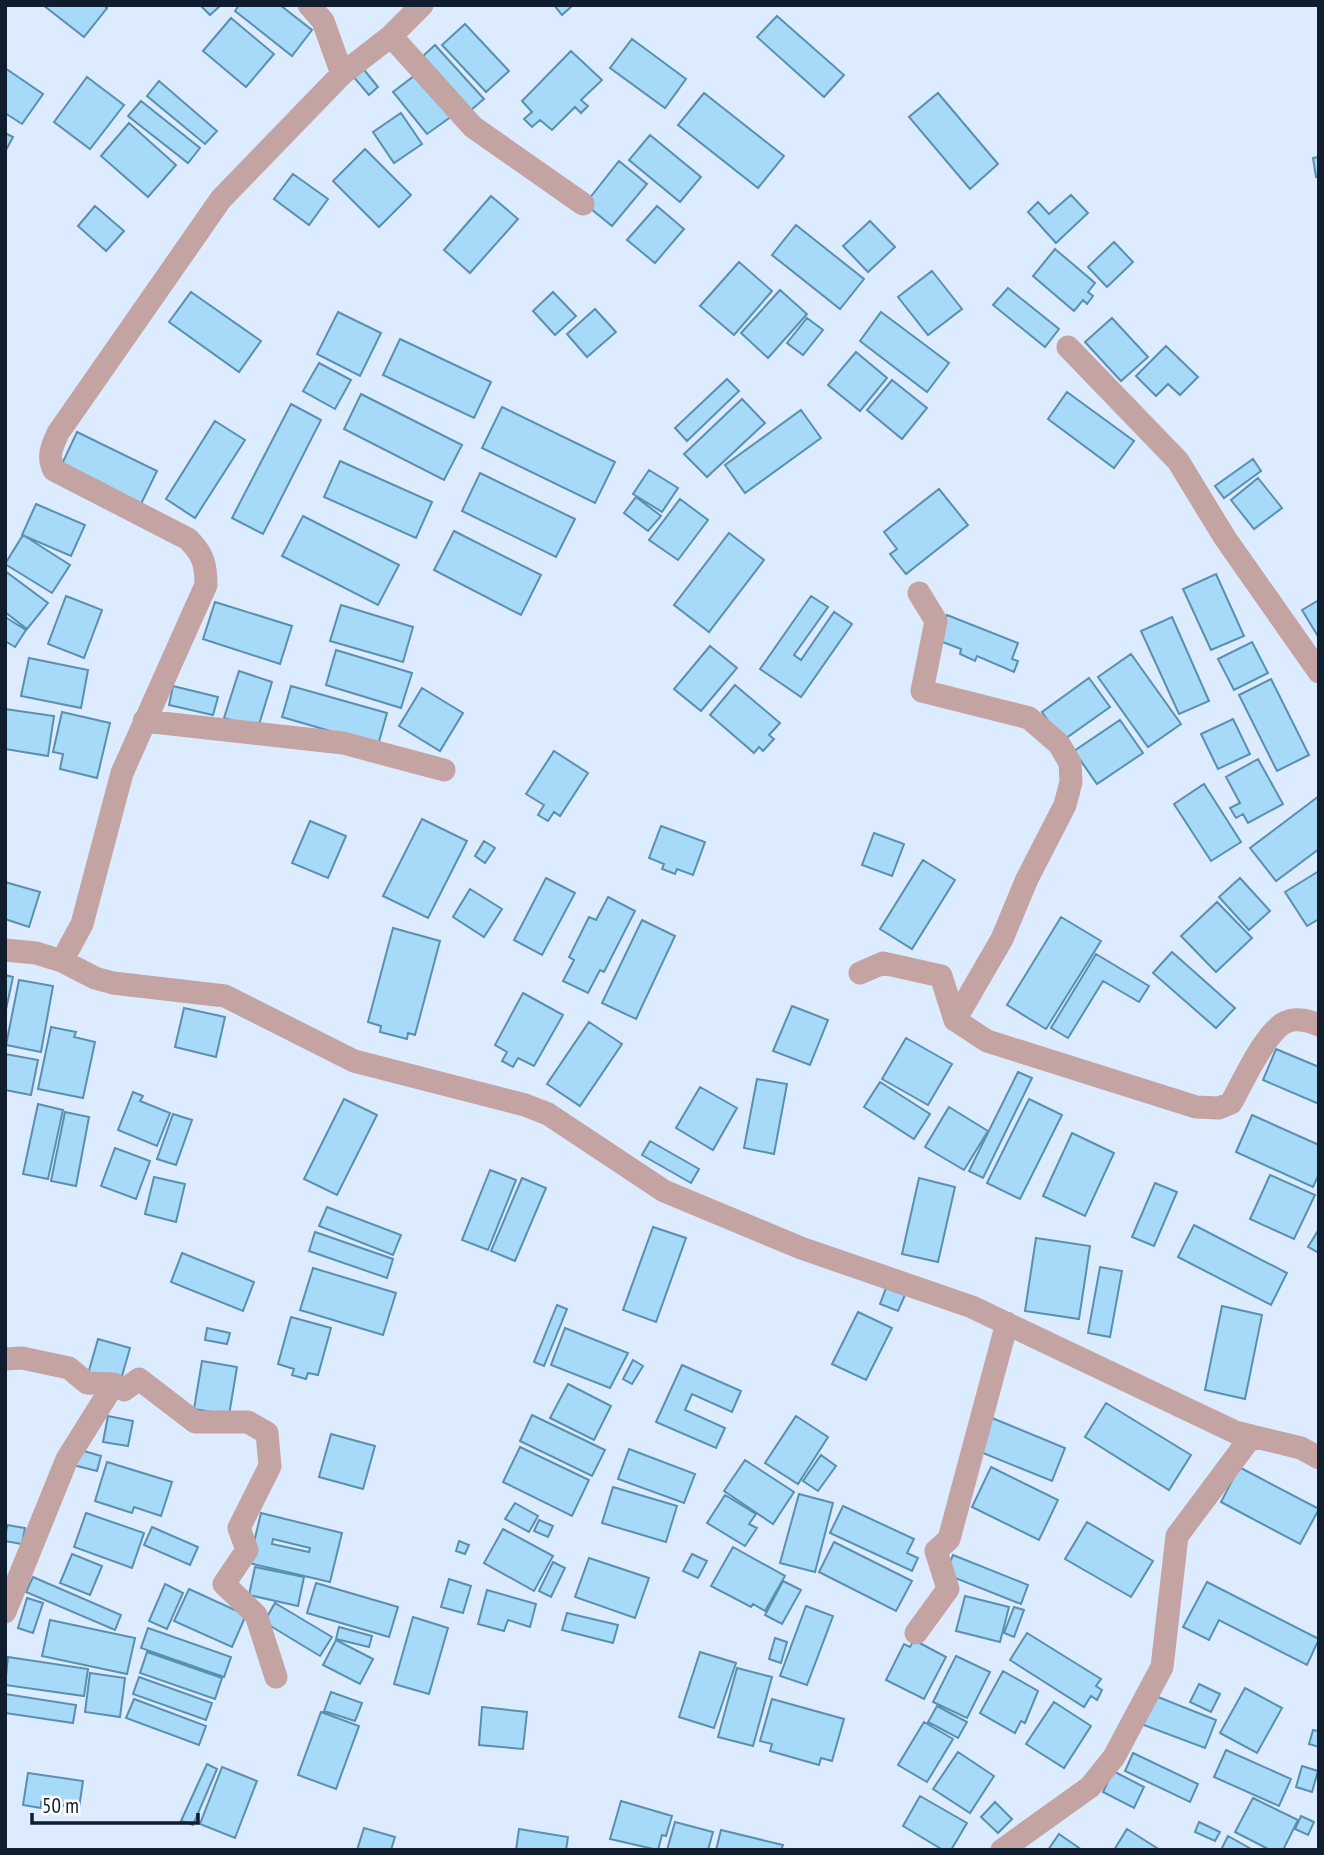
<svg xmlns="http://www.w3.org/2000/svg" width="1324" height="1855" viewBox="0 0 1324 1855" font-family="'PT Sans Narrow',sans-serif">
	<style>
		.building { fill: #a7d9f9; stroke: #5990b1; stroke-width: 2; fill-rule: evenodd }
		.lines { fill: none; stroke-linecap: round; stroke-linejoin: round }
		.street { stroke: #c4a3a3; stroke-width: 23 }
	</style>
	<rect width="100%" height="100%" fill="#ddebfe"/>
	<path class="building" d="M43 5H104L107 8 84 37Z
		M200 5H221L210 15Z
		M239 5H280L312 30 292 56 235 11Z
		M554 5H573L562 15Z
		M777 16 844 75 824 97 757 37Z
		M231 18 274 54 246 87 203 51Z
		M465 24 509 71 486 92 442 45Z
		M632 39 686 79 665 108 610 68Z
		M435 45 484 99 471 110 423 56Z
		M571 51 602 80 581 100 588 106 581 113 575 107 552 130 540 120 532 127 524 119 532 112 522 101Z
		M361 66 378 87 369 95 351 74Z
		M5 68 43 94 22 124 5 113Z
		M418 73 452 116 427 134 393 92Z
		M87 77 124 105 90 149 54 122Z
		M159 81 217 131 205 144 147 96Z
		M704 93 784 156 758 188 678 125Z
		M938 93 998 164 970 189 909 117Z
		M141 101 200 148 188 163 128 116Z
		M401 113 422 144 394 163 373 132Z
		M129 123 176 165 148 197 101 156Z
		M5 133 13 137 5 152Z
		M650 135 701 177 680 202 629 160Z
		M365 149 411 195 379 227 333 181Z
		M1319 157V177H1316L1313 158Z
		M619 161 647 184 612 226 585 204Z
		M293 174 328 199 309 225 274 199Z
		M1071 195 1088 213 1056 243 1028 212 1038 202 1049 214Z
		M491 196 518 219 470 273 444 250Z
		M95 206 124 231 106 251 78 226Z
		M657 206 684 229 655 263 627 240Z
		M870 221 895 247 868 272 843 246Z
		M796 225 864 279 840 309 772 255Z
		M1114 242 1133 262 1107 287 1088 267Z
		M1055 249 1095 283 1088 292 1093 296 1087 304 1083 300 1074 311 1033 276Z
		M739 262 772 291 734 335 700 306Z
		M932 271 962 309 928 335 898 297Z
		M1008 288 1059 329 1045 347 993 305Z
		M780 290 807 314 768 358 741 333Z
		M191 292 261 341 239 372 169 322Z
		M553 292 576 316 555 335 533 311Z
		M595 309 616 332 587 357 567 334Z
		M338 312 381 333 360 376 317 354Z
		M881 312 949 363 927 392 860 341Z
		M807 318 823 330 803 355 787 343Z
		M1112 318 1148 357 1121 381 1085 342Z
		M400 339 491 382 474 418 383 375Z
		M1166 346 1198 377 1180 395 1168 384 1156 396 1136 376Z
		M856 352 887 378 860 411 828 385Z
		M319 363 351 380 335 409 303 391Z
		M727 379 739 391 687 441 675 428Z
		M892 380 927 408 902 439 867 410Z
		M1067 392 1134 441 1114 468 1048 419Z
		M361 394 462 445 444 480 344 429Z
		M742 399 765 423 707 477 684 454Z
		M291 404 321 420 263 534 232 518Z
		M502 407 615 462 595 503 482 448Z
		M801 410 821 438 745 493 725 465Z
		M215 421 245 440 195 518 166 499Z
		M77 432 157 471 140 506 60 468Z
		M1253 459 1261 471 1224 498 1215 486Z
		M340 461 432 502 416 538 324 497Z
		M649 470 678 488 662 512 633 494Z
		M480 473 575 519 556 557 462 511Z
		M1258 478 1282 508 1254 529 1231 500Z
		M939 489 968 525 906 574 890 554 897 549 884 532Z
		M636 497 661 516 648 531 624 513Z
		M680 499 708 520 678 560 649 540Z
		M36 504 85 525 71 556 22 535Z
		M303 516 399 565 378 605 282 556Z
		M454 531 541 575 521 615 434 570Z
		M729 533 764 560 709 632 674 605Z
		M23 535 70 565 52 593 5 564Z
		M5 571 48 603 27 629 5 612Z
		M1216 574 1244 636 1211 650 1183 589Z
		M66 596 102 610 84 658 48 644Z
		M811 596 828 607 794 655 801 660 834 612 852 624 801 697 760 669Z
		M1319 600V638L1302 610Z
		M215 602 292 626 280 664 203 639Z
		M341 605 413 627 403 662 330 641Z
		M947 615 1018 643 1012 659 1018 661 1014 672 977 656 975 661 960 654 961 649 937 640Z
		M5 617 26 630 15 647 5 641Z
		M1172 617 1209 701 1179 714 1141 631Z
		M1252 642 1268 673 1234 690 1218 659Z
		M710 646 737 668 701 711 674 689Z
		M336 650 412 673 401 708 326 685Z
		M1131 654 1181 724 1148 747 1098 677Z
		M29 658 88 670 81 708 21 696Z
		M239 671 272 682 258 728 224 718Z
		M1089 678 1110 707 1062 741 1042 712Z
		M1271 679 1309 755 1277 771 1239 695Z
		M735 685 780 723 769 735 774 739 763 751 759 747 754 753 710 715Z
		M173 686 218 697 213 715 169 705Z
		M291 686 387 713 378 745 282 717Z
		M422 688 463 713 440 751 399 726Z
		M5 709 54 716 48 756 5 749Z
		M62 712 110 723 97 778 60 769 63 754 53 752Z
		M1233 719 1250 754 1218 769 1201 734Z
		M1120 720 1143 753 1097 784 1074 751Z
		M554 751 588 773 560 816 554 812 548 821 538 815 544 805 526 794Z
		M1258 759 1283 804 1248 823 1243 814 1236 818 1230 808 1240 803 1226 777Z
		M1204 784 1241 842 1211 861 1174 804Z
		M1319 796V849L1276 881 1250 848Z
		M422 819 467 841 428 918 383 896Z
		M310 821 346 836 328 878 292 863Z
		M661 826 705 842 693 875 677 869 675 874 662 869 664 864 649 858Z
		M874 833 904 844 892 876 862 865Z
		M484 841 495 848 485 863 475 856Z
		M923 860 955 880 912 949 880 929Z
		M1319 871V919L1307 926 1285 892Z
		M546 878 575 893 542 955 514 940Z
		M1240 878 1270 911 1249 930 1219 897Z
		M5 882 40 892 29 927 5 919Z
		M470 889 502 909 484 937 453 917Z
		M608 897 635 911 604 972 600 970 588 993 563 981 574 960 569 957 589 917 596 920Z
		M1217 902 1252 938 1216 972 1181 936Z
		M1061 917 1101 941 1046 1029 1007 1005Z
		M642 920 675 936 636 1019 602 1003Z
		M393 928 440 941 415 1035 408 1033 407 1039 380 1032 381 1026 368 1022Z
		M1172 952 1235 1008 1216 1028 1153 973Z
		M1096 954 1149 986 1139 1002 1103 981 1068 1038 1051 1028Z
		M5 975 13 977 5 1014Z
		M19 980 53 986 41 1052 6 1045Z
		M523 993 563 1015 534 1066 518 1058 513 1067 502 1061 507 1052 495 1045Z
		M792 1006 828 1020 810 1065 773 1051Z
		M184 1008 225 1017 216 1057 175 1047Z
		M589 1022 622 1044 580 1106 547 1084Z
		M51 1027 76 1032 74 1037 95 1042 83 1098 38 1089Z
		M906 1038 952 1064 928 1105 882 1079Z
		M1276 1049 1319 1067V1104L1263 1080Z
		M5 1054 38 1060 31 1095 5 1090Z
		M1018 1072 1032 1078 983 1178 969 1171Z
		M757 1079 787 1084 774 1154 744 1148Z
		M880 1082 930 1114 914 1139 864 1107Z
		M700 1087 737 1108 713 1150 676 1128Z
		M133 1092 143 1096 140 1101 170 1113 157 1146 118 1130Z
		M344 1099 377 1115 337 1195 304 1179Z
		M1029 1099 1062 1115 1020 1199 987 1183Z
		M38 1104 63 1110 48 1179 23 1174Z
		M949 1107 988 1131 964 1170 925 1147Z
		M65 1112 89 1117 76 1186 51 1181Z
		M173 1114 192 1120 176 1165 157 1159Z
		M1252 1115 1319 1145V1174L1313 1187 1236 1152Z
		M1072 1133 1114 1153 1085 1216 1043 1196Z
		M650 1141 699 1169 691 1183 642 1155Z
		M115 1148 150 1161 136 1199 101 1186Z
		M490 1170 516 1180 488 1250 462 1240Z
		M1270 1175 1315 1195 1294 1239 1250 1219Z
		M154 1177 185 1184 176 1222 145 1214Z
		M522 1178 546 1188 515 1261 491 1251Z
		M919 1178 955 1187 938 1262 902 1254Z
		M1155 1183 1177 1192 1154 1246 1132 1237Z
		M327 1207 401 1235 393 1255 319 1226Z
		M1194 1225 1287 1273 1271 1305 1178 1257Z
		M653 1227 686 1238 656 1322 623 1310Z
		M1319 1229V1253L1308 1247Z
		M315 1232 393 1259 387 1278 309 1251Z
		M1036 1238 1090 1246 1079 1319 1025 1311Z
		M182 1253 254 1282 243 1311 171 1282Z
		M1100 1267 1122 1271 1110 1337 1088 1333Z
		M313 1268 396 1293 383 1335 300 1310Z
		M886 1288 905 1295 898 1311 880 1304Z
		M557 1305 567 1309 544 1366 534 1362Z
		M1222 1306 1262 1315 1245 1399 1205 1390Z
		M858 1312 892 1328 866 1380 832 1364Z
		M291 1317 331 1328 318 1375 308 1373 306 1379 292 1375 294 1369 278 1364Z
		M207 1328 230 1333 227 1344 205 1340Z
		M565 1328 628 1353 610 1388 551 1365Z
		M98 1339 130 1348 120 1383 88 1374Z
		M633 1360 643 1366 632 1384 623 1379Z
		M202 1361 237 1367 229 1415 194 1409Z
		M682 1365 741 1391 732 1412 692 1394 685 1410 725 1428 716 1448 656 1422Z
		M568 1384 611 1406 594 1440 550 1418Z
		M1106 1403 1191 1455 1169 1490 1085 1437Z
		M532 1415 605 1450 592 1476 520 1441Z
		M108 1416 133 1421 128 1446 103 1442Z
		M796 1416 828 1437 798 1484 765 1463Z
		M992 1418 1065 1448 1052 1481 978 1451Z
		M331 1434 375 1446 363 1489 319 1477Z
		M520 1447 589 1480 572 1516 503 1482Z
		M77 1449 101 1456 97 1471 73 1465Z
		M629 1449 695 1474 684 1503 618 1479Z
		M821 1455 836 1466 818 1491 803 1481Z
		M745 1460 794 1492 773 1524 724 1491Z
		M107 1462 172 1482 161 1516 134 1507 132 1513 95 1501Z
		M991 1467 1058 1500 1039 1540 972 1507Z
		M1239 1467 1319 1509 1300 1544 1221 1502Z
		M613 1487 677 1506 666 1542 602 1523Z
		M799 1494 833 1503 815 1572 780 1563Z
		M725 1495 756 1514 749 1524 757 1528 745 1546 707 1523Z
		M515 1503 538 1516 529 1532 505 1519Z
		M843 1506 914 1539 907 1553 918 1558 912 1571 830 1533Z
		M86 1513 144 1533 132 1568 74 1547Z
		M261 1513 342 1533 330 1582 249 1563ZM273 1539 310 1548 309 1552 272 1544Z
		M539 1520 553 1526 548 1537 534 1531Z
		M1087 1522 1153 1561 1131 1597 1065 1559Z
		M7 1525 25 1528 22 1544 5 1541Z
		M152 1527 198 1547 190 1565 144 1545Z
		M503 1529 553 1556 534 1591 484 1563Z
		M459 1541 469 1545 465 1554 456 1551Z
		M834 1542 912 1581 896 1611 819 1572Z
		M733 1547 785 1576 765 1611 753 1604 751 1607 711 1586Z
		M72 1554 102 1566 90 1595 60 1583Z
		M692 1554 707 1561 698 1578 683 1571Z
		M953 1555 1028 1585 1021 1604 945 1574Z
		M589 1558 649 1578 635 1618 575 1597Z
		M553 1562 565 1568 551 1597 539 1591Z
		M255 1567 304 1577 298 1606 249 1595Z
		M33 1577 121 1615 115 1630 26 1592Z
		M449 1579 471 1586 463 1613 441 1607Z
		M783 1581 801 1590 782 1624 765 1615Z
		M1207 1582 1319 1639 1307 1665 1219 1620 1209 1640 1183 1627Z
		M316 1583 398 1607 389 1637 307 1613Z
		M165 1584 183 1593 167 1629 149 1621Z
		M189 1589 246 1615 232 1647 174 1621Z
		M487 1590 536 1604 530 1627 508 1620 504 1631 478 1624Z
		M965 1596 1009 1607 1000 1642 956 1631Z
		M27 1598 43 1603 33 1633 18 1628Z
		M275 1603 332 1637 320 1656 264 1622Z
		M806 1606 833 1616 807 1685 780 1676Z
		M1014 1607 1024 1610 1014 1637 1004 1633Z
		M567 1613 618 1625 613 1643 562 1630Z
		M413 1617 448 1628 429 1694 394 1684Z
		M50 1620 135 1638 127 1674 42 1656Z
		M339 1627 372 1636 369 1647 336 1639Z
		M148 1628 231 1657 224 1677 141 1648Z
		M1027 1633 1101 1679 1096 1686 1102 1690 1097 1700 1091 1696 1084 1707 1010 1660Z
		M775 1638 787 1642 781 1663 769 1659Z
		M336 1640 373 1659 360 1684 323 1665Z
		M914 1640 946 1657 924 1699 886 1680 904 1644 910 1647Z
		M147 1652 222 1678 215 1699 140 1673Z
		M700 1652 736 1663 714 1728 679 1717Z
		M956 1656 990 1672 967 1718 933 1702Z
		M8 1657 88 1669 84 1696 5 1685Z
		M737 1668 772 1677 753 1746 718 1737Z
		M1003 1671 1038 1691 1025 1723 1021 1721 1015 1733 980 1713Z
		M90 1673 125 1678 120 1717 85 1712Z
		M139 1677 212 1703 206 1720 133 1694Z
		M1199 1684 1220 1694 1211 1712 1190 1702Z
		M1245 1688 1282 1708 1257 1753 1220 1733Z
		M331 1692 362 1703 355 1721 324 1711Z
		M5 1694 76 1705 73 1723 5 1713Z
		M1153 1695 1216 1720 1205 1748 1141 1724Z
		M134 1699 206 1726 199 1745 126 1718Z
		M772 1699 844 1719 832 1761 821 1758 819 1765 770 1751 772 1744 760 1741Z
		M1054 1702 1091 1726 1064 1768 1026 1744Z
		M937 1706 967 1722 958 1738 928 1722Z
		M482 1707 527 1712 523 1749 479 1745Z
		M321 1712 359 1726 336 1789 298 1775Z
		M924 1722 953 1739 927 1782 898 1765Z
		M1313 1730 1319 1731V1747L1309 1744Z
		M1226 1750 1291 1779 1279 1806 1214 1777Z
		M958 1752 994 1776 970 1813 933 1789Z
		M1133 1753 1198 1784 1190 1802 1125 1771Z
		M207 1764 217 1769 193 1825 181 1821Z
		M1302 1766 1318 1771 1312 1792 1296 1787Z
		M222 1767 257 1781 235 1838 200 1824Z
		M1113 1771 1144 1787 1134 1808 1103 1792Z
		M28 1773 83 1781 79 1808 41 1802V1808L23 1805Z
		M920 1796 967 1823 951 1850H943L903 1826Z
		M1253 1798 1298 1820 1283 1850H1270L1235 1832Z
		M621 1801 672 1816 666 1836 662 1835 658 1850 610 1839Z
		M995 1802 1012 1819 998 1833 981 1817Z
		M1301 1816 1314 1822 1308 1835 1295 1829Z
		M675 1822 713 1832 708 1850H667Z
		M1199 1822 1220 1832 1215 1841 1195 1832Z
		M364 1828 395 1837 391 1850H357Z
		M519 1829 568 1837 566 1850H516Z
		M1127 1829 1160 1850H1114Z
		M721 1830 783 1845 781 1850H716Z
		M1059 1834 1082 1850H1048Z
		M1228 1836 1253 1850H1221Z"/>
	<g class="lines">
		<path class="street" d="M309 5 323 21 342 74
			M391 36 473 127 583 204
			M1068 347 1178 461 1225 538 1319 672
			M919 593 936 621 922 691 1029 718 1059 744 1070 763 1071 782 1065 805 1027 879 1002 939 955 1020
			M144 721 343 743 444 770
			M5 950 36 953 62 961 95 978 113 983 225 996 354 1061 525 1105 548 1114 664 1191 801 1248 972 1307 1235 1432 1301 1448 1319 1458
			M62 961 82 924 122 773 206 585C206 564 203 554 188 539L54 470C47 457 52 446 58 433L221 199 342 74 391 36 422 5
			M860 973 883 963 941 976 955 1020 987 1041 1196 1107 1219 1108 1231 1103C1242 1084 1266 1030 1286 1022 1297 1017 1309 1021 1319 1025
			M5 1359 22 1358 69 1368 87 1383 114 1384 124 1390 139 1379 195 1422H248L267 1433 270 1466 239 1528 247 1550 224 1584 256 1615 276 1677
			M5 1612 67 1459 114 1384
			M916 1633 948 1589 936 1551 949 1539 1007 1323
			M1002 1850 1090 1787 1114 1757 1162 1667 1177 1536 1251 1437"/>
	</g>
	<rect width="1324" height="1855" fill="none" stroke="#101d2e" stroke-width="14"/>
	<path d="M32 1813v10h166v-10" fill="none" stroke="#101d2e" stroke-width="3.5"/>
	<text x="42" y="1813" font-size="21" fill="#101d2e" stroke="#ffffff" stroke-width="5" paint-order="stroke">50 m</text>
</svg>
